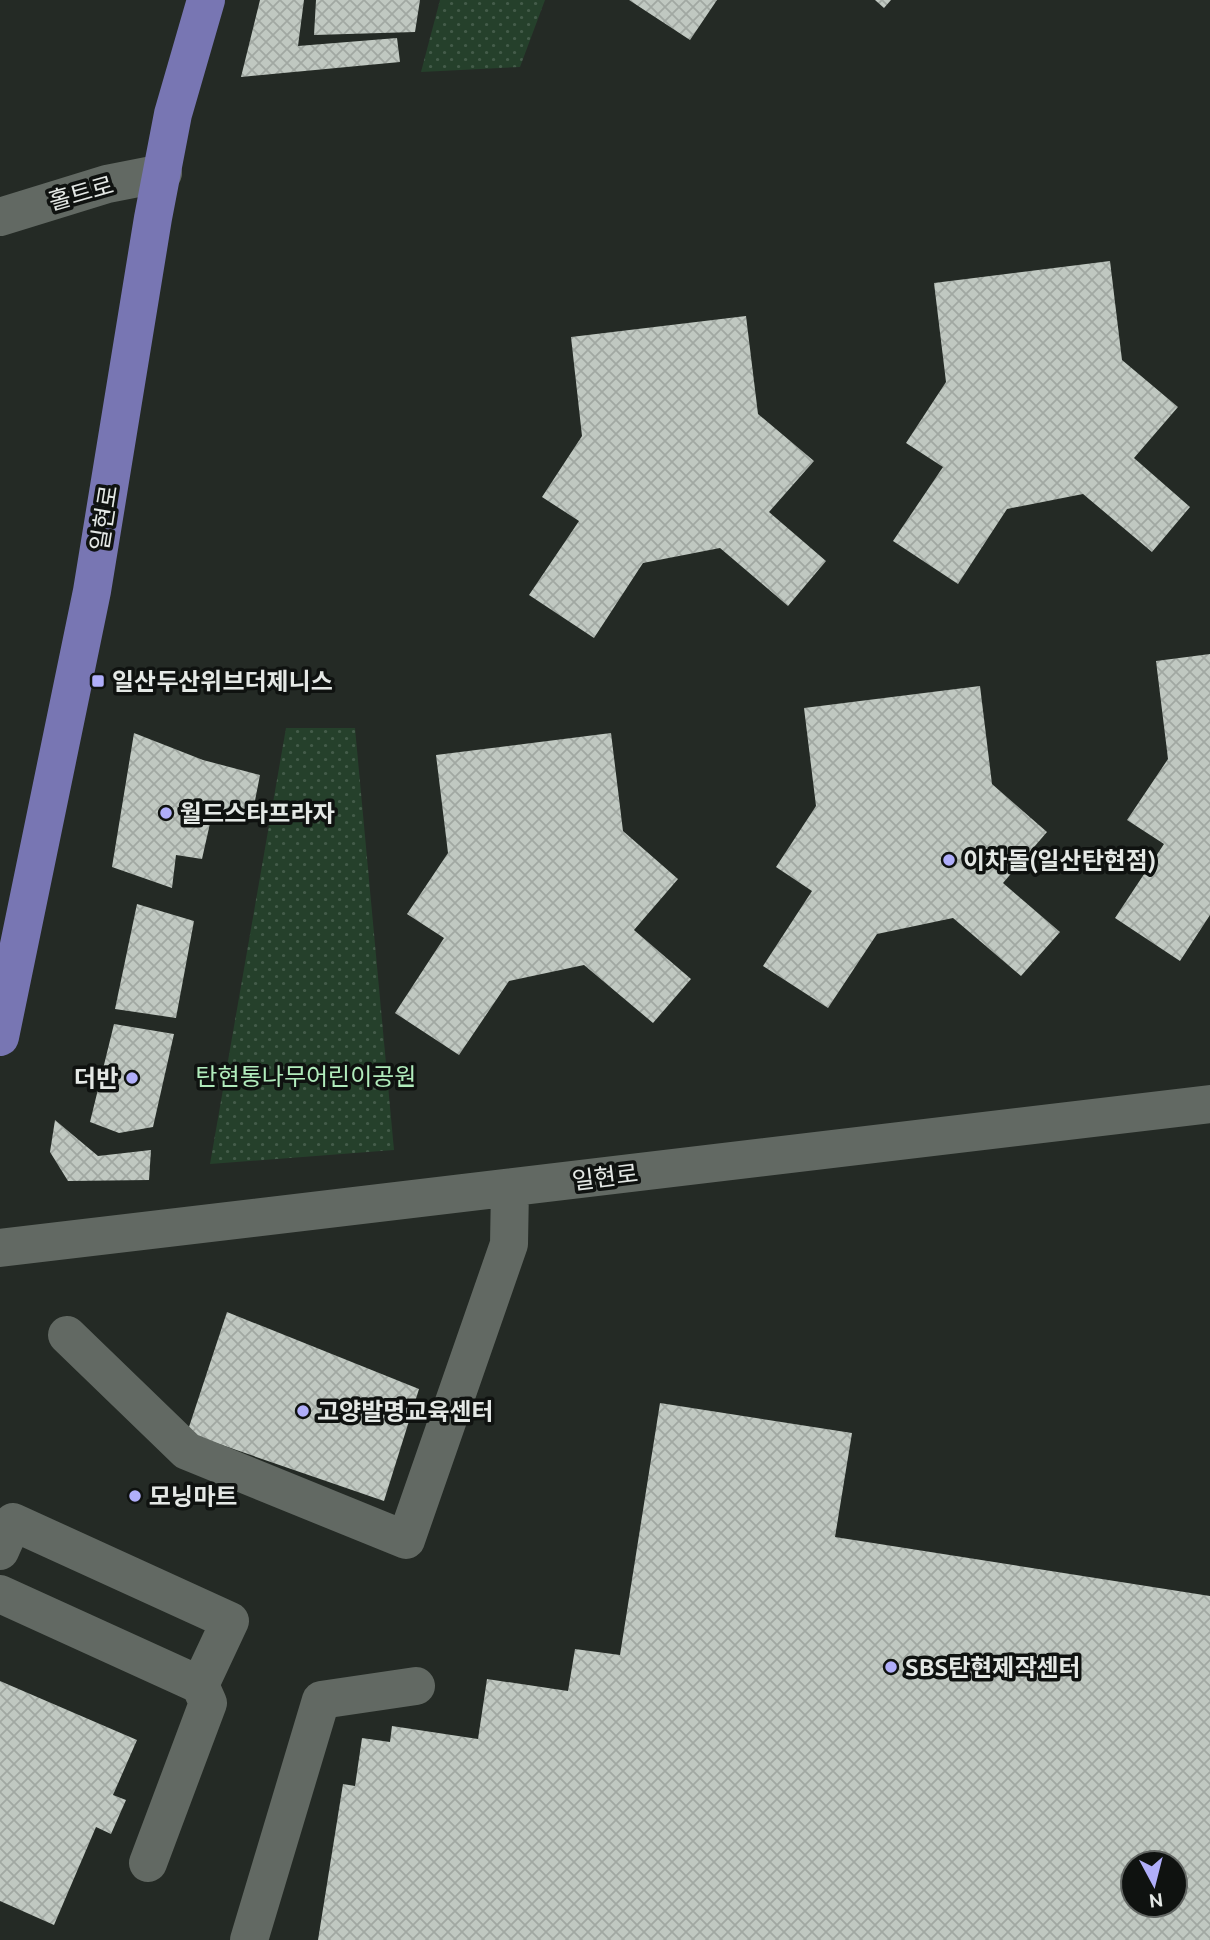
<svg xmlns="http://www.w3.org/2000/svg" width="1210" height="1940" viewBox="0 0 1210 1940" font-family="Ubuntu,'Noto Sans KR',sans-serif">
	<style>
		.park { fill: url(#park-dots) }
		.building { fill: url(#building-cross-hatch); fill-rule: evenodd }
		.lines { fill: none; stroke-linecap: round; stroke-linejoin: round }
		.minor { stroke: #626963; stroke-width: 38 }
		.major { stroke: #7876b3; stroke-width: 38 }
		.poi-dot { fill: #b0aefa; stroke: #0f1210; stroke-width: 2.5 }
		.labels { text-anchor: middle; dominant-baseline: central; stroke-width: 7; stroke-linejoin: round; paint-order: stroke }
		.street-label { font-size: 24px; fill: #e4e8e5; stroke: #0f1210 }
		.poi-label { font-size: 24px; font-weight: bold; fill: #e4e8e5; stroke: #0f1210; text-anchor: start }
		.park-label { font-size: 24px; fill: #b1ecbc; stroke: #0f1210 }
	</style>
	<defs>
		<pattern id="park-dots" width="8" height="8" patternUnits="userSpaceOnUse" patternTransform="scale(1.75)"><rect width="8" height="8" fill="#25402b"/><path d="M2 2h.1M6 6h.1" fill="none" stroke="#445c4a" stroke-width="1.8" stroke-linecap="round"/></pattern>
		<pattern id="building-cross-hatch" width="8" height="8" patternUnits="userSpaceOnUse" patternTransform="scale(1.75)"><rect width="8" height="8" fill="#c0c8c1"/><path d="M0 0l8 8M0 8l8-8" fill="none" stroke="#a1a8a2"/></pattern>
	</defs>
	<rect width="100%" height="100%" fill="#242a25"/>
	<path class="park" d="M440 0H545L520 67 421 72Z
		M286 728H355L394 1150 210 1164Z"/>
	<path class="building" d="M260 0H304L298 46 397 38 400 62 241 77Z
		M316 0H420L415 32 314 35Z
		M629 0H717L690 40Z
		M875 0H891L884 8Z
		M1110 261 1122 360 1178 407 1134 458 1190 507 1152 552 1083 494 1007 509 958 584 893 541 943 467 906 443 946 382 934 283Z
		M746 316 758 414 814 461 769 512 826 561 788 606 720 548 643 563 594 638 529 595 579 521 542 497 582 436 571 337Z
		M1210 654V915L1180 961 1115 918 1164 844 1127 820 1168 759 1156 661Z
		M980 686 992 784 1047 832 1003 883 1060 932 1021 976 953 918 877 934 828 1008 763 966 812 891 776 867 816 806 804 708Z
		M134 733 203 760 260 775 252 816 213 810 202 859 176 855 172 888 112 867Z
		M611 733 623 831 678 879 634 930 691 979 653 1023 584 965 509 981 459 1055 395 1013 444 938 407 914 448 853 436 755Z
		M137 904 194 921 176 1018 115 1009Z
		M114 1024 174 1034 153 1127 119 1133 90 1122Z
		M55 1120 98 1156 151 1150 149 1180 68 1181 50 1152Z
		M227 1312 419 1389 384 1501 187 1433Z
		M660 1403 852 1433 835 1537 1210 1596V1940H318L343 1784 355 1786 362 1738 390 1742 392 1726 478 1739 487 1679 568 1691 575 1649 620 1655ZM1133 1863H1175V1905H1133Z
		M0 1681 137 1740 113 1795 126 1800 111 1834 96 1827 54 1925 0 1901Z"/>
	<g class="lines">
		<path class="minor" d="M0 217 107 184 163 173
			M0 1248 1210 1104
			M67 1335 187 1451 406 1540 509 1244 510 1188
			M0 1551 13 1522 230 1621 200 1685 0 1594
			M148 1863 208 1703 200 1685
			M249 1940 321 1700 416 1686"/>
		<path class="major" d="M0 1037 92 591 153 218 173 114 206 0"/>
	</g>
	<g class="poi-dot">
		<rect x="91" y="674" width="14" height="14" rx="3.5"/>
		<circle cx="166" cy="813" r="7"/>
		<circle cx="949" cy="860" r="7"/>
		<circle cx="132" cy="1078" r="7"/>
		<circle cx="303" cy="1411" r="7"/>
		<circle cx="135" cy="1496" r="7"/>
		<circle cx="891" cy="1667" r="7"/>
	</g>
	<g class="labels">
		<g class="street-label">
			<text transform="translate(81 193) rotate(-16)">홀트로</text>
			<text transform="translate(104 518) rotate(-81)">일현로</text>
			<text transform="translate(605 1177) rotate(-7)">일현로</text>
		</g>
		<g class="poi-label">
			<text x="112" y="681">일산두산위브더제니스</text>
			<text x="180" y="813">월드스타프라자</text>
			<text x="963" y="860">이차돌(일산탄현점)</text>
			<text x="118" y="1078" text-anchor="end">더반</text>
			<text x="317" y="1411">고양발명교육센터</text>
			<text x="149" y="1496">모닝마트</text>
			<text x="905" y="1667">SBS탄현제작센터</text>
		</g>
		<g class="park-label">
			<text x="306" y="1076">탄현통나무어린이공원</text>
		</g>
	</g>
	<g transform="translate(1154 1884) rotate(173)"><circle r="33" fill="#0f1210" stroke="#646865" stroke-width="2"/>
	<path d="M0-5L12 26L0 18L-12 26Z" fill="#b0aefa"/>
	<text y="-10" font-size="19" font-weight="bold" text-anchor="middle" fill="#e4e8e5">N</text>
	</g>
</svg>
